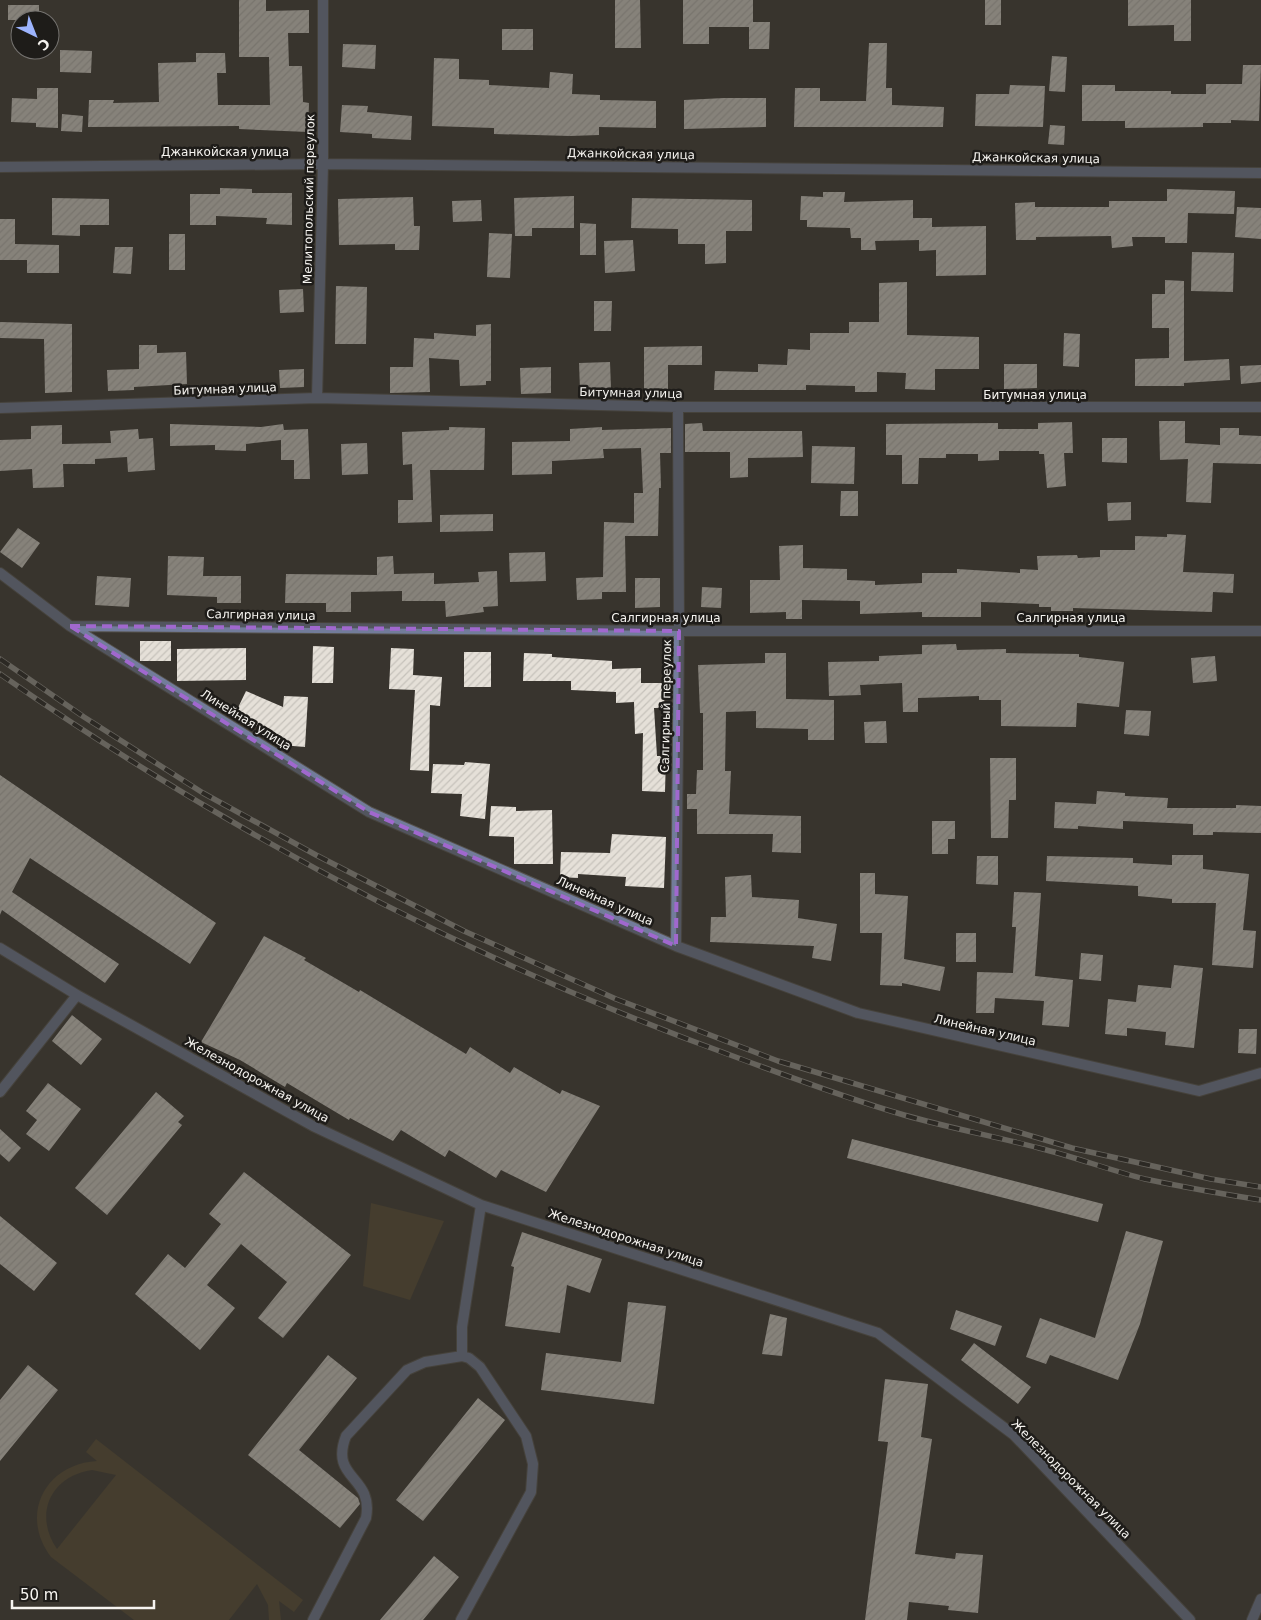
<svg xmlns="http://www.w3.org/2000/svg" width="1261" height="1620" viewBox="0 0 1261 1620" font-family="'DejaVu Sans',sans-serif">
	<style>
		.pitch { fill: #54472f; fill-rule: evenodd }
		.building { fill: url(#building-hatch) }
		.lines { fill: none; stroke-linecap: round; stroke-linejoin: round }
		.minor-casing { stroke: #56534d; stroke-width: 12 }
		.minor { stroke: #727c9a; stroke-width: 10 }
		.rail-casing { stroke: #9e9b96; stroke-width: 5.5 }
		.rail { stroke: #1e1c19; stroke-width: 4; stroke-dasharray: 11; stroke-linecap: butt }
		.marked { fill: none; stroke: #a068ce; stroke-width: 4; stroke-dasharray: 10 6; stroke-linejoin: round }
		.labels { text-anchor: middle; dominant-baseline: central; stroke-width: 5; stroke-linejoin: round; paint-order: stroke }
		.street-label { font-size: 12px; fill: #f6f4f0; stroke: #1e1c19 }
	</style>
	<defs>
		<pattern id="building-hatch" width="6" height="6" patternUnits="userSpaceOnUse" patternTransform="scale(1.25)"><rect width="6" height="6" fill="#e5e0d8"/><path d="M-1 1l2-2M0 6l6-6M5 7l2-2" fill="none" stroke="#c6c2bb"/></pattern>
	</defs>
	<rect width="100%" height="100%" fill="#38342e"/>
	<path class="pitch" d="M371 1203 444 1221 410 1300 363 1286Z
		M96 1439 303 1600 294 1612 279 1601 281 1620H269L268 1605 257 1584 229 1620H134L51 1557C19 1515 45 1464 97 1461L86 1452ZM92 1470 116 1475 57 1549C33 1514 51 1476 92 1470Z"/>
	<path class="building" d="M239 0H266V11L309 10V33H288L289 66H302L303 102 309 103 308 132 239 129V126L88 127 89 100H114L113 103 159 102 158 63 196 62V53H225L226 73H217L218 105H270L269 57H239Z
		M615 0H640L641 48H615Z
		M683 0H753V22H770L769 49H749V27H709V44H683Z
		M985 0H1001V25H985Z
		M1128 0H1191V41H1174V25L1128 26Z
		M8 5H39V20H8Z
		M502 29H533V50H502Z
		M869 43H887L886 88H892V105L944 107 943 127H794L795 88H820V101H866Z
		M343 44 376 45 375 69 342 67Z
		M60 50 92 51 91 73 60 72Z
		M1052 56 1067 57 1065 92 1049 91Z
		M434 58 459 59V79L489 80V85L549 88 550 72 573 74 572 94 600 95V100L656 101V128L599 127V135L570 136 494 134V128L432 126Z
		M1243 65H1261L1259 121 1231 120V123H1203V127L1125 128V121H1082V85H1115V91H1171V94H1206V84H1242Z
		M1010 85 1045 86 1043 127 975 126 976 94H1009Z
		M37 88H58V128L36 127V123L11 122 12 98 37 99Z
		M724 98H766V127L684 129V100Z
		M342 105 368 106 367 112 412 116 411 140 372 138V134L340 132Z
		M62 114 83 116 82 132 61 131Z
		M1050 125 1065 126 1064 145 1048 144Z
		M220 188 252 189V193H292V225L266 224 267 218 216 216V225H190V194H220Z
		M1167 189 1235 191 1234 214 1188 213 1187 243H1165V237H1132L1133 246 1112 248 1111 236 1036 237V240H1016L1015 203 1035 202V207H1109V201H1167Z
		M823 192H845L844 202 913 200V218H932V227L986 226V275L936 276V250L919 251V240L875 241 876 250H861V238H851L850 228 807 227V220H800L801 196 823 197Z
		M574 196V228H532V236H515L514 198Z
		M413 197 414 226H420L419 250H395V244L339 245 338 199Z
		M52 198 109 199V225H80V236L52 235Z
		M632 198 752 200V231H726V263L705 264V244H678V229L631 228Z
		M481 200 482 221 453 222 452 201Z
		M1237 207 1261 208V239L1235 237Z
		M0 219H15V244L59 245V273H27V260H0Z
		M580 223 596 224V255H580Z
		M489 233 512 234 510 278 487 277Z
		M169 234H185V270H169Z
		M633 240 635 271 605 273 604 241Z
		M115 247H133L131 274 113 273Z
		M1192 252 1234 253 1233 292 1191 291Z
		M1165 280 1184 281V361L1229 359 1230 380 1184 383V386H1135V359L1169 358V328H1152V294H1165Z
		M907 282V335L979 337V369H935V390L905 389 906 373 877 372V392H855V386L806 385V390H714L715 371 758 372V364L787 365 788 349 810 350V333H849V322H879V283Z
		M336 286 367 287 366 344H335Z
		M303 289 304 312 280 313 279 290Z
		M594 301H612L611 331H594Z
		M0 322 72 324V392L45 393 44 339 0 338Z
		M491 324V381H486V385L460 386 459 360 429 358 430 392 390 393V367H413L414 338 434 339V333L476 336V325Z
		M1064 333 1080 334 1079 367 1063 366Z
		M139 345H157V353L186 352 187 384 134 387V390L108 391 107 370 139 369Z
		M702 346V365H668V389H644V347Z
		M610 362 611 388 580 390 579 363Z
		M1004 364H1037V388L1004 389Z
		M1261 365V382L1241 384 1240 366Z
		M551 367V393L521 394 520 368Z
		M304 369V387L280 388 279 370Z
		M1159 421H1185V443L1220 445V428H1239V435L1261 436V464L1213 463 1211 503 1186 502 1188 459 1160 460Z
		M1072 422 1073 453H1064L1066 486 1047 488 1044 454H1039V451H999V460L978 461V454H946V458H919L918 484H902V455H886V424L998 423V429H1038V423Z
		M702 423 703 431H802L803 457 748 458V477L730 478V452H685V424Z
		M170 424 261 427 283 424 284 430 308 429 310 479H294V460H281V440L246 444V451L215 450V445L170 446Z
		M62 425V444L111 443 110 431 138 429 139 439 153 438 155 470 128 472 127 457 95 459V464H63L64 487 33 488 32 469 0 471V440L31 439V426Z
		M449 427 485 428 484 470H430L432 522 398 523V500H413L412 464 403 465 402 432 449 430Z
		M602 427V430L671 428V453H660L661 488H659L658 536H625L626 592H602V599L577 600 576 578 603 577 604 522 634 523V493H643L641 448 603 449 604 458 552 461V474L512 475V442L570 441V429Z
		M1102 438H1127V463L1102 462Z
		M367 443 368 474 342 475 341 444Z
		M812 446 855 447 854 484 811 483Z
		M841 491H858V516H840Z
		M1131 502V520L1108 521 1107 503Z
		M493 514V531L440 532V515Z
		M18 528 40 543 22 568 0 552Z
		M1167 534 1186 535 1183 572 1234 574 1233 593 1213 592 1212 612 1073 608V611H1051V607H1039V604L981 602V617H922V612L860 614V601L802 600V619H786V612L750 613V580H780L779 546 803 545V568L847 569V580L875 581V585L922 583V573H957V569L1020 573V569L1038 570 1037 556 1077 555 1078 558 1100 557V550H1135V536L1167 537Z
		M545 552 546 581 510 582 509 553Z
		M168 556 204 557 203 576H241V603H217V597L167 595Z
		M393 556 394 574 434 573V584L479 582 478 572 497 571 498 606 483 607 484 612 446 617 445 601H402V591L351 592V612H326V603H285L286 574 377 575V557Z
		M97 576 131 578 129 607 95 605Z
		M635 578H660V607L635 608Z
		M702 587 722 588 721 608 701 607Z
		M140 641H171V661H140Z
		M956 644 957 650 1006 649V653L1079 654V657L1124 662 1119 707 1077 703 1076 727 1001 726V700H979V696L918 698V712H903L902 683 860 685 861 695 829 696 828 662 879 661V656L922 654V645Z
		M313 646 334 647 333 683H312Z
		M246 648V680L177 681V649Z
		M391 648 414 649 413 675 442 677 440 706 430 705 429 771 410 770 415 690 389 689Z
		M464 652H491V687H464Z
		M524 653 552 654V657L612 661V669L641 668V683H665L664 708H654L657 756H666L665 792 642 791 643 733 635 734 634 702 616 703V692L571 690V681H523Z
		M765 653H786V699L834 700V740H808V729L756 728V711L726 712 725 771H731L729 814 801 816V853L772 852 773 834H697V809H687V794H696L697 770H703V713H700L698 665 765 663Z
		M1215 656 1217 681 1193 683 1191 658Z
		M246 691 283 707 284 696 308 697 305 747 281 745V736L234 716Z
		M1126 710 1151 711 1149 736 1124 734Z
		M886 721 887 743H865L864 722Z
		M990 758H1016V800H1009L1008 838H991Z
		M465 762 490 764 485 819 460 816 462 794 431 793 433 764 464 765Z
		M0 775 216 923 190 964 30 858 12 892 119 964 105 983 2 910 0 915Z
		M1097 791 1125 793V796L1168 798 1167 808H1236V805L1261 806V833L1213 832V835H1193V824L1123 821V829L1078 826V829L1054 828 1055 802 1096 804Z
		M491 806 516 807V811L552 810 553 864H514V837L489 836Z
		M932 821H955V839H948V854H932Z
		M612 834 666 837 664 888 625 886 626 877 578 874V878L560 877 561 852 610 853Z
		M1172 855H1203V869L1249 874 1243 930 1256 931 1253 968 1212 965 1216 903H1172V899L1138 896V886L1046 881 1047 856 1133 858V863L1172 865Z
		M977 856H998V885L976 884Z
		M860 873H875V894L908 896 904 959 945 967 940 991 902 983V986L880 985 882 933H860Z
		M751 875 752 897 799 900 798 918 837 924 831 961 812 958 814 946 710 942 711 917H726L725 877Z
		M1014 892 1041 893 1035 976 1073 980 1069 1027 1042 1025 1044 1001 995 998 994 1013H976L977 972 1013 973 1016 927H1012Z
		M956 933H976V962H956Z
		M264 936 306 958 304 960 359 992 360 990 466 1054 470 1047 510 1073 514 1067 560 1094 562 1090 600 1106 546 1192 501 1170 496 1178 449 1150 445 1157 401 1130 393 1141 350 1118 349 1120 287 1083 285 1087 240 1060 201 1042Z
		M1081 953 1103 955 1101 981 1079 979Z
		M1174 965 1203 968 1194 1048 1165 1045 1166 1032 1127 1028V1036L1105 1034 1108 999 1136 1002 1138 985 1171 988Z
		M72 1015 102 1039 81 1065 52 1041Z
		M1239 1029H1257L1256 1054 1238 1053Z
		M48 1083 81 1109 49 1151 26 1134 37 1120 26 1111Z
		M156 1092 184 1116 178 1122 182 1125 107 1215 75 1188Z
		M0 1129 21 1148 9 1162 0 1154Z
		M852 1139 1103 1204 1098 1222 847 1158Z
		M244 1172 351 1255 283 1338 258 1318 287 1282 241 1244 207 1285 235 1308 200 1350 135 1294 168 1254 185 1268 221 1224 209 1214Z
		M0 1216 57 1263 34 1291 0 1264Z
		M1126 1231 1163 1241 1140 1324 1118 1380 1050 1355 1046 1364 1026 1357 1040 1318 1095 1338Z
		M522 1232 602 1259 590 1293 567 1285 560 1333 505 1326 514 1267 511 1266Z
		M628 1302 666 1306 654 1404 541 1390 546 1353 621 1362Z
		M956 1310 1002 1326 995 1346 950 1329Z
		M770 1314 787 1318 782 1356 762 1354Z
		M974 1343 1031 1387 1018 1404 961 1360Z
		M328 1355 357 1378 299 1450 358 1498 360 1504 340 1528 248 1455Z
		M28 1365 58 1390 0 1461V1400Z
		M885 1379 928 1384 921 1437 932 1439 915 1554 955 1559 956 1553 983 1555 978 1613 948 1610 949 1606 909 1602 907 1620H865L888 1442 878 1441Z
		M478 1398 505 1420 423 1521 396 1500Z
		M434 1556 459 1577 423 1620H380Z"/>
	<g class="lines">
		<defs>
			<path id="minor" d="M0 167 323 164 1261 173
				M317 398 323 164V0
				M0 408 317 398 678 407H1261
				M0 573 70 626 369 812 676 946 858 1013 1199 1091 1261 1073
				M71 626 679 631H1261
				M676 946 679 631 678 407
				M0 948 77 995 313 1126 481 1205 878 1333 1014 1435 1190 1620
				M0 1092 77 995
				M462 1356V1327L481 1205
				M313 1620 366 1518C374 1475 329 1480 346 1436L407 1370 425 1362 462 1356 469 1358 480 1367 526 1436 533 1464 531 1492 461 1620
				M1252 1620 1261 1599"/>
		</defs>
		<use href="#minor" class="minor-casing"/>
		<use href="#minor" class="minor"/>
		<defs>
			<path id="rail" d="M0 659 84 717 203 793 316 855 464 931 616 999 778 1061 1072 1148 1211 1179 1261 1187
				M0 674C230 834 477 964 741 1059 795 1079 849 1099 904 1115 949 1128 994 1136 1039 1148 1075 1157 1109 1170 1145 1179 1183 1187 1222 1194 1261 1200"/>
		</defs>
		<use href="#rail" class="rail-casing"/>
		<use href="#rail" class="rail"/>
	</g>
	<path d="M0 0H1261V1620H0ZM70 626 679 631 676 946 369 812Z" fill="#38342e" fill-opacity=".55" fill-rule="evenodd"/>
	<path class="marked" d="M70 626 679 631 676 946 369 812Z"/>
	<g class="labels">
		<g class="street-label">
			<text x="225" y="152">Джанкойская улица</text>
			<text transform="translate(631 154) rotate(1)">Джанкойская улица</text>
			<text transform="translate(1036 158) rotate(1)">Джанкойская улица</text>
			<text transform="translate(309 199) rotate(-89)">Мелитопольский переулок</text>
			<text transform="translate(225 389) rotate(-2)">Битумная улица</text>
			<text transform="translate(631 393) rotate(1)">Битумная улица</text>
			<text x="1035" y="395">Битумная улица</text>
			<text transform="translate(261 615) rotate(1)">Салгирная улица</text>
			<text x="666" y="618">Салгирная улица</text>
			<text x="1071" y="618">Салгирная улица</text>
			<text transform="translate(666 706) rotate(-89)">Салгирный переулок</text>
			<text transform="translate(246 720) rotate(32)">Линейная улица</text>
			<text transform="translate(605 901) rotate(24)">Линейная улица</text>
			<text transform="translate(985 1030) rotate(13)">Линейная улица</text>
			<text transform="translate(257 1080) rotate(29)">Железнодорожная улица</text>
			<text transform="translate(626 1238) rotate(18)">Железнодорожная улица</text>
			<text transform="translate(1071 1479) rotate(45)">Железнодорожная улица</text>
		</g>
	</g>
	<g transform="translate(35 35) rotate(137)"><circle r="24" fill="#1e1c19" stroke="#74726f"/>
	<path d="M0-4L9 19L0 12L-9 19Z" fill="#9db4fd"/>
	<text y="-8" font-size="14" font-weight="bold" text-anchor="middle" fill="#f6f4f0">С</text>
	</g>
	<path d="M12 1600v8h142v-8" fill="none" stroke="#f6f4f0" stroke-width="2.5"/>
	<text x="20" y="1600" font-size="15" fill="#f6f4f0" stroke="#1e1c19" stroke-width="4" paint-order="stroke">50 m</text>
</svg>
